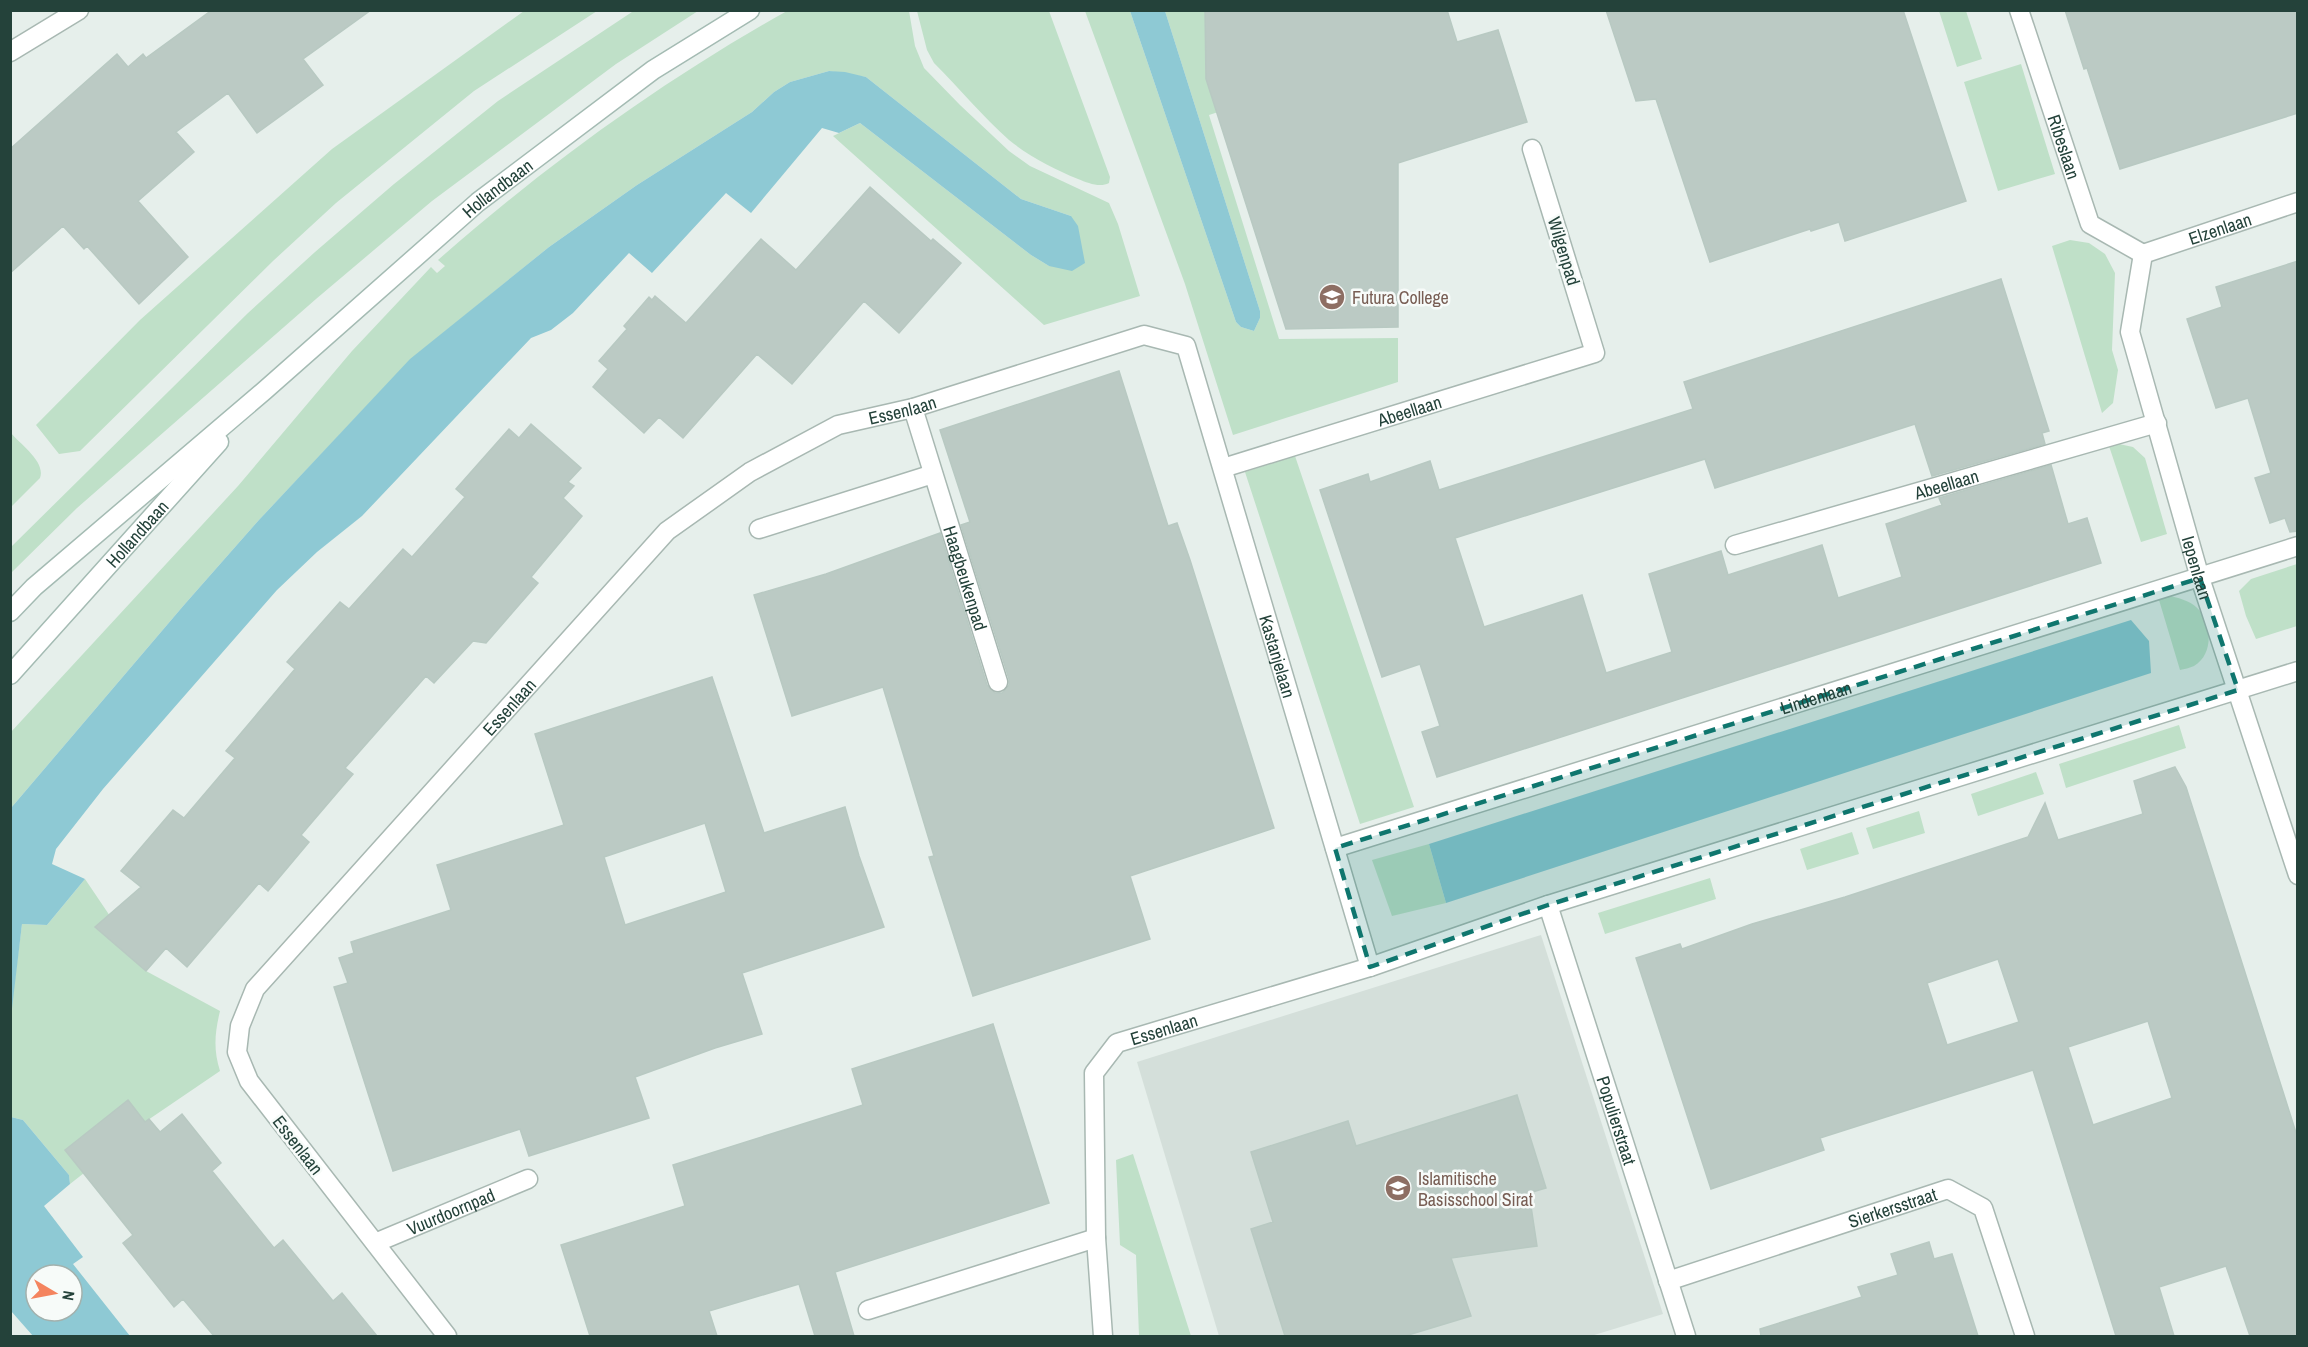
<svg xmlns="http://www.w3.org/2000/svg" width="2308" height="1347" viewBox="0 0 2308 1347" font-family="'Archivo Narrow',sans-serif">
	<style>
		.built { fill: #d4dfda }
		.green { fill: #bfe0c8 }
		.water { fill: #8ec9d4; fill-rule: evenodd }
		.building { fill: #bbcac4; stroke: #b8c9c2; stroke-width: 1.5; fill-rule: evenodd }
		.lines { fill: none; stroke-linecap: round; stroke-linejoin: round }
		.street-casing { stroke: #a8b8b2; stroke-width: 21 }
		.secondary-casing { stroke: #a4bbb3; stroke-width: 21 }
		.street { stroke: #fff; stroke-width: 18 }
		.secondary { stroke: #fff; stroke-width: 18 }
		.marked { fill: #0f766e; fill-opacity: 0.2; stroke: #0f766e; stroke-width: 4.5; stroke-dasharray: 12 8; stroke-linejoin: round }
		.labels { text-anchor: middle; dominant-baseline: central; stroke-width: 5; stroke-linejoin: round; paint-order: stroke }
		.street-label { font-size: 18px; fill: #24423a; stroke: #f7fbf9 }
		.education-label { font-size: 18px; fill: #785e54; stroke: #f7fbf9; text-anchor: start }
	</style>
	<rect width="100%" height="100%" fill="#e6efeb"/>
	<path class="built" d="M1541 935 1663 1314 1591 1336H1219L1137 1062Z"/>
	<path class="green" d="M635 10 698 11 616 64 432 201 316 299 77 508 11 573V547L248 313 315 252 394 184 498 101Z
		M524 11H597L474 91 336 203 273 261 80 451 59 454 36 425 140 320 332 149Z
		M787 11H909L915 46 924 68 960 105 1009 151 1030 166 1109 203 1118 224 1140 296 1044 325 833 136 860 123 1031 255 1049 266 1071 216 1021 199 866 77 829 71 790 82 774 92 752 112 637 185 549 247 410 360 258 521 184 605 11 808V732L238 486 352 351 431 267 437 273 445 266 438 260C546 165 662 81 787 11Z
		M917 11H1049L1110 177 1109 183C1100 188 1088 183 1078 179 1054 169 1030 157 1009 140 983 117 959 88 934 63L927 50Z
		M1085 11H1130L1236 322 1241 327 1254 331 1260 318V311L1165 11H1257L1252 101 1209 115 1279 339 1398 338V382L1233 435 1185 284Z
		M1939 11H1966L1982 59 1957 67Z
		M2021 64 2055 174 1998 191 1964 82Z
		M2070 240 2089 243 2105 254 2115 273 2112 350 2118 370 2113 403 2102 413 2052 246Z
		M11 433C21 445 46 462 40 478L11 507Z
		M2119 444 2133 447 2145 458 2167 534 2141 542 2109 446Z
		M1295 456 1414 807 1360 824 1245 472Z
		M2297 564V626L2256 639 2246 616 2239 591 2251 579Z
		M2171 596C2182 599 2193 602 2200 611 2212 627 2213 655 2194 666 2190 668 2184 669 2180 670L2159 600Z
		M2179 725 2186 748 2066 788 2059 764Z
		M2036 772 2044 794 1978 816 1971 794Z
		M1919 811 1925 833 1873 849 1866 828Z
		M1852 832 1859 854 1807 870 1800 849Z
		M1429 844 1446 903 1392 916 1372 860Z
		M1710 878 1716 899 1605 934 1598 913Z
		M85 879 112 919 95 927 146 971 220 1011C215 1032 213 1049 220 1071L145 1122 127 1101 65 1150 84 1173 70 1184 69 1175 23 1120 11 1117 10 1017 22 924 47 925Z
		M1133 1154 1191 1336H1139L1136 1255 1120 1245 1116 1160Z"/>
	<path class="water" d="M1130 11H1165L1260 311V318L1254 331 1241 327 1236 322Z
		M829 71 845 72 866 77 1021 199 1071 216 1078 226 1085 263 1072 271 1049 266 1031 255 860 123 839 133 822 128 751 213 726 193 652 273 629 253 573 313 551 330 531 338 362 516 317 552 277 590 103 789 56 849 52 864 85 879 47 925 22 924 11 1017V808L184 605 258 521 410 359 549 247 637 185 752 112 774 92 790 82Z
		M2131 620 2149 641 2151 673 1446 903 1429 844Z
		M11 1117 23 1120 69 1175 70 1184 44 1206 83 1257 73 1264 130 1336H33L11 1311ZM36 1275H72V1311H36Z"/>
	<path class="building" d="M212 10H371L303 59 323 85 257 133 228 93 176 132 194 152 138 201 188 257 139 304 87 246 84 249 63 226 10 273V149L117 54 128 67 143 54 146 58Z
		M1205 10H1447L1457 42 1498 30 1527 122 1398 163V327L1286 329 1206 79Z
		M1606 10H1903L1966 201 1845 241 1839 222 1811 231 1810 229 1710 262 1656 99 1636 101Z
		M2065 10H2298V113L2120 169 2087 68 2084 69Z
		M870 187 931 241 933 239 961 263 899 333 864 301 792 384 757 354 683 438 659 417 644 433 593 387 608 369 599 361 627 329 624 326 649 297 652 300 655 296 686 323 761 239 796 270Z
		M2298 261V531L2290 532 2285 518 2270 523 2255 478 2271 473 2248 398 2216 408 2187 319 2222 307 2216 287Z
		M2001 279 2049 431 2042 433 2045 444 1932 476 1915 424 1715 488 1705 459 1455 538 1484 627 1582 595 1606 673 1672 652 1649 574 1721 551 1728 575 1822 545 1838 598 1902 577 1886 524 1942 505 1939 498 2051 465 2068 524 2087 518 2101 563 1437 777 1422 732 1440 726 1420 664 1382 677 1320 490 1368 474 1370 482 1430 461 1439 490 1693 409 1684 382Z
		M1119 371 1168 526 1177 523 1190 560 1274 828 1130 876 1150 939 973 996 929 857 934 856 883 687 792 716 754 595 826 574 940 533 987 685 995 693H1002L1009 685V679L961 525 970 522 940 430Z
		M531 424 581 468 568 482 574 486 563 498 582 516 531 577 538 583 486 643 473 641 434 683 426 676 345 768 353 774 301 835 309 842 268 891 259 883 187 967 166 948 146 971 95 927 141 887 121 871 173 810 184 818 235 758 226 751 295 669 287 662 340 602 349 609 403 549 412 557 465 497 456 489 509 429 519 438Z
		M712 677 764 833 845 807 859 856 884 927 742 973 762 1034 715 1048 635 1077 649 1118 529 1156 520 1129 393 1171 334 987 348 983 339 958 354 953 351 942 451 910 437 865 564 825 535 734ZM705 823 726 892 625 925 604 857Z
		M2175 767 2186 787 2298 1139V1336H2250L2226 1266 2159 1287 2174 1336H2116L2033 1070 1820 1138 1824 1150 1711 1189 1636 958 1680 944 1682 949 1752 924 1845 897 2028 837 2045 803 2058 840 2143 814 2134 781ZM1998 959 2019 1022 1947 1045 1927 983ZM2148 1021 2172 1098 2093 1125 2068 1047Z
		M993 1024 1049 1203 835 1272 854 1336H815L799 1284 709 1311 717 1336H590L561 1245 685 1206 673 1165 863 1105 852 1069Z
		M1517 1095 1546 1188 1529 1193 1537 1246 1451 1258 1471 1316 1405 1336H1285L1251 1229 1273 1222 1251 1152 1348 1121 1356 1146Z
		M128 1100 145 1122 149 1119 160 1132 182 1114 221 1163 212 1171 274 1248 283 1240 333 1301 342 1293 377 1336H214L183 1299 174 1307 123 1243 133 1235 65 1150Z
		M1929 1242 1934 1259 1952 1254 1978 1336H1761L1760 1329 1862 1297 1858 1287 1898 1275 1891 1254Z"/>
	<g class="lines">
		<defs>
			<g id="street">
				<path id="s1" d="M2019 10 2090 224 2143 254"/>
				<path d="M10 52 79 10"/>
				<path id="s2" d="M2143 254 2130 332 2200 578 2298 875"/>
				<path id="s3" d="M2143 254 2298 202"/>
				<path id="s4" d="M913 408 998 682"/>
				<path id="s5" d="M1223 468 1595 353 1532 149"/>
				<path d="M759 529 933 474"/>
				<path id="s6" d="M1735 545 2157 423"/>
				<path id="s7" d="M1335 848 2298 546"/>
				<path id="s8" d="M1548 905 1686 1336"/>
				<path id="s9" d="M375 1243 528 1179"/>
				<path id="s10" d="M1668 1281 1948 1189 1983 1208 2025 1336"/>
				<path d="M868 1310 1096 1238"/>
				<path id="s11" d="M447 1336 249 1081 237 1052 240 1026 255 989 667 531 750 472 838 425 913 408 1144 335 1186 346 1370 967"/>
				<path id="s12" d="M1103 1336 1096 1238 1094 1073 1117 1043 1370 967 1548 905 2298 671"/>
			</g>
			<g id="secondary">
				<path id="s13" d="M10 612 34 587 264 391 478 202 653 70 750 10"/>
				<path id="s14" d="M10 675 219 442"/>
			</g>
		</defs>
		<use href="#street" class="street-casing"/>
		<use href="#secondary" class="secondary-casing"/>
		<use href="#street" class="street"/>
		<use href="#secondary" class="secondary"/>
	</g>
	<path class="marked" d="M2200 578 2238 690 1548 905 1370 967 1335 848Z"/>
	<defs>
		<symbol id="school-disc" viewBox="-11 -11 22 22"><circle r="9.5" fill="#8d6e63" stroke="#f7fbf9"/><path d="M0-5L7-2L0 1L-7-2ZM-4 1L0 2.5L4 1V4Q0 6-4 4Z" fill="#fff"/></symbol>
	</defs>
	<g fill-rule="evenodd">
		<use href="#school-disc" x="1317" y="282" width="30" height="30"/>
		<use href="#school-disc" x="1383" y="1173" width="30" height="30"/>
	</g>
	<g class="labels">
		<g class="street-label">
			<text stroke="none"><textPath href="#s1" startOffset="144">Ribeslaan</textPath></text>
			<text stroke="none"><textPath href="#s13" startOffset="646">Hollandbaan</textPath></text>
			<text stroke="none"><textPath href="#s3" startOffset="81">Elzenlaan</textPath></text>
			<text transform="translate(1564 251) rotate(73)">Wilgenpad</text>
			<text stroke="none"><textPath href="#s11" startOffset="1304">Essenlaan</textPath></text>
			<text stroke="none"><textPath href="#s5" startOffset="195">Abeellaan</textPath></text>
			<text stroke="none"><textPath href="#s6" startOffset="220">Abeellaan</textPath></text>
			<text stroke="none"><textPath href="#s14" startOffset="190">Hollandbaan</textPath></text>
			<text stroke="none"><textPath href="#s2" startOffset="324">Iepenlaan</textPath></text>
			<text stroke="none"><textPath href="#s4" startOffset="178">Haagbeukenpad</textPath></text>
			<text stroke="none"><textPath href="#s11" startOffset="1924">Kastanjelaan</textPath></text>
			<text stroke="none"><textPath href="#s7" startOffset="504">Lindenlaan</textPath></text>
			<text stroke="none"><textPath href="#s11" startOffset="800">Essenlaan</textPath></text>
			<text stroke="none"><textPath href="#s12" startOffset="350">Essenlaan</textPath></text>
			<text stroke="none"><textPath href="#s8" startOffset="226">Populierstraat</textPath></text>
			<text transform="translate(298 1145) rotate(52)">Essenlaan</text>
			<text stroke="none"><textPath href="#s10" startOffset="236">Sierkersstraat</textPath></text>
			<text stroke="none"><textPath href="#s9" startOffset="82">Vuurdoornpad</textPath></text>
		</g>
		<g class="education-label">
			<text x="1352" y="297">Futura College</text>
			<text x="1418" y="1178">Islamitische<tspan x="1418" dy="21">Basisschool Sirat</tspan></text>
		</g>
	</g>
	<rect width="2308" height="1347" fill="none" stroke="#24423a" stroke-width="24"/>
	<g transform="translate(54 1293) rotate(100)"><circle r="28" fill="#f7fbf9" stroke="#a3b1ad" stroke-width="1.5"/>
	<path d="M0-4.5L10 22L0 15L-10 22Z" fill="#f4845f"/>
	<text y="-9" font-size="16" font-weight="bold" text-anchor="middle" fill="#24423a">N</text>
	</g>
</svg>
